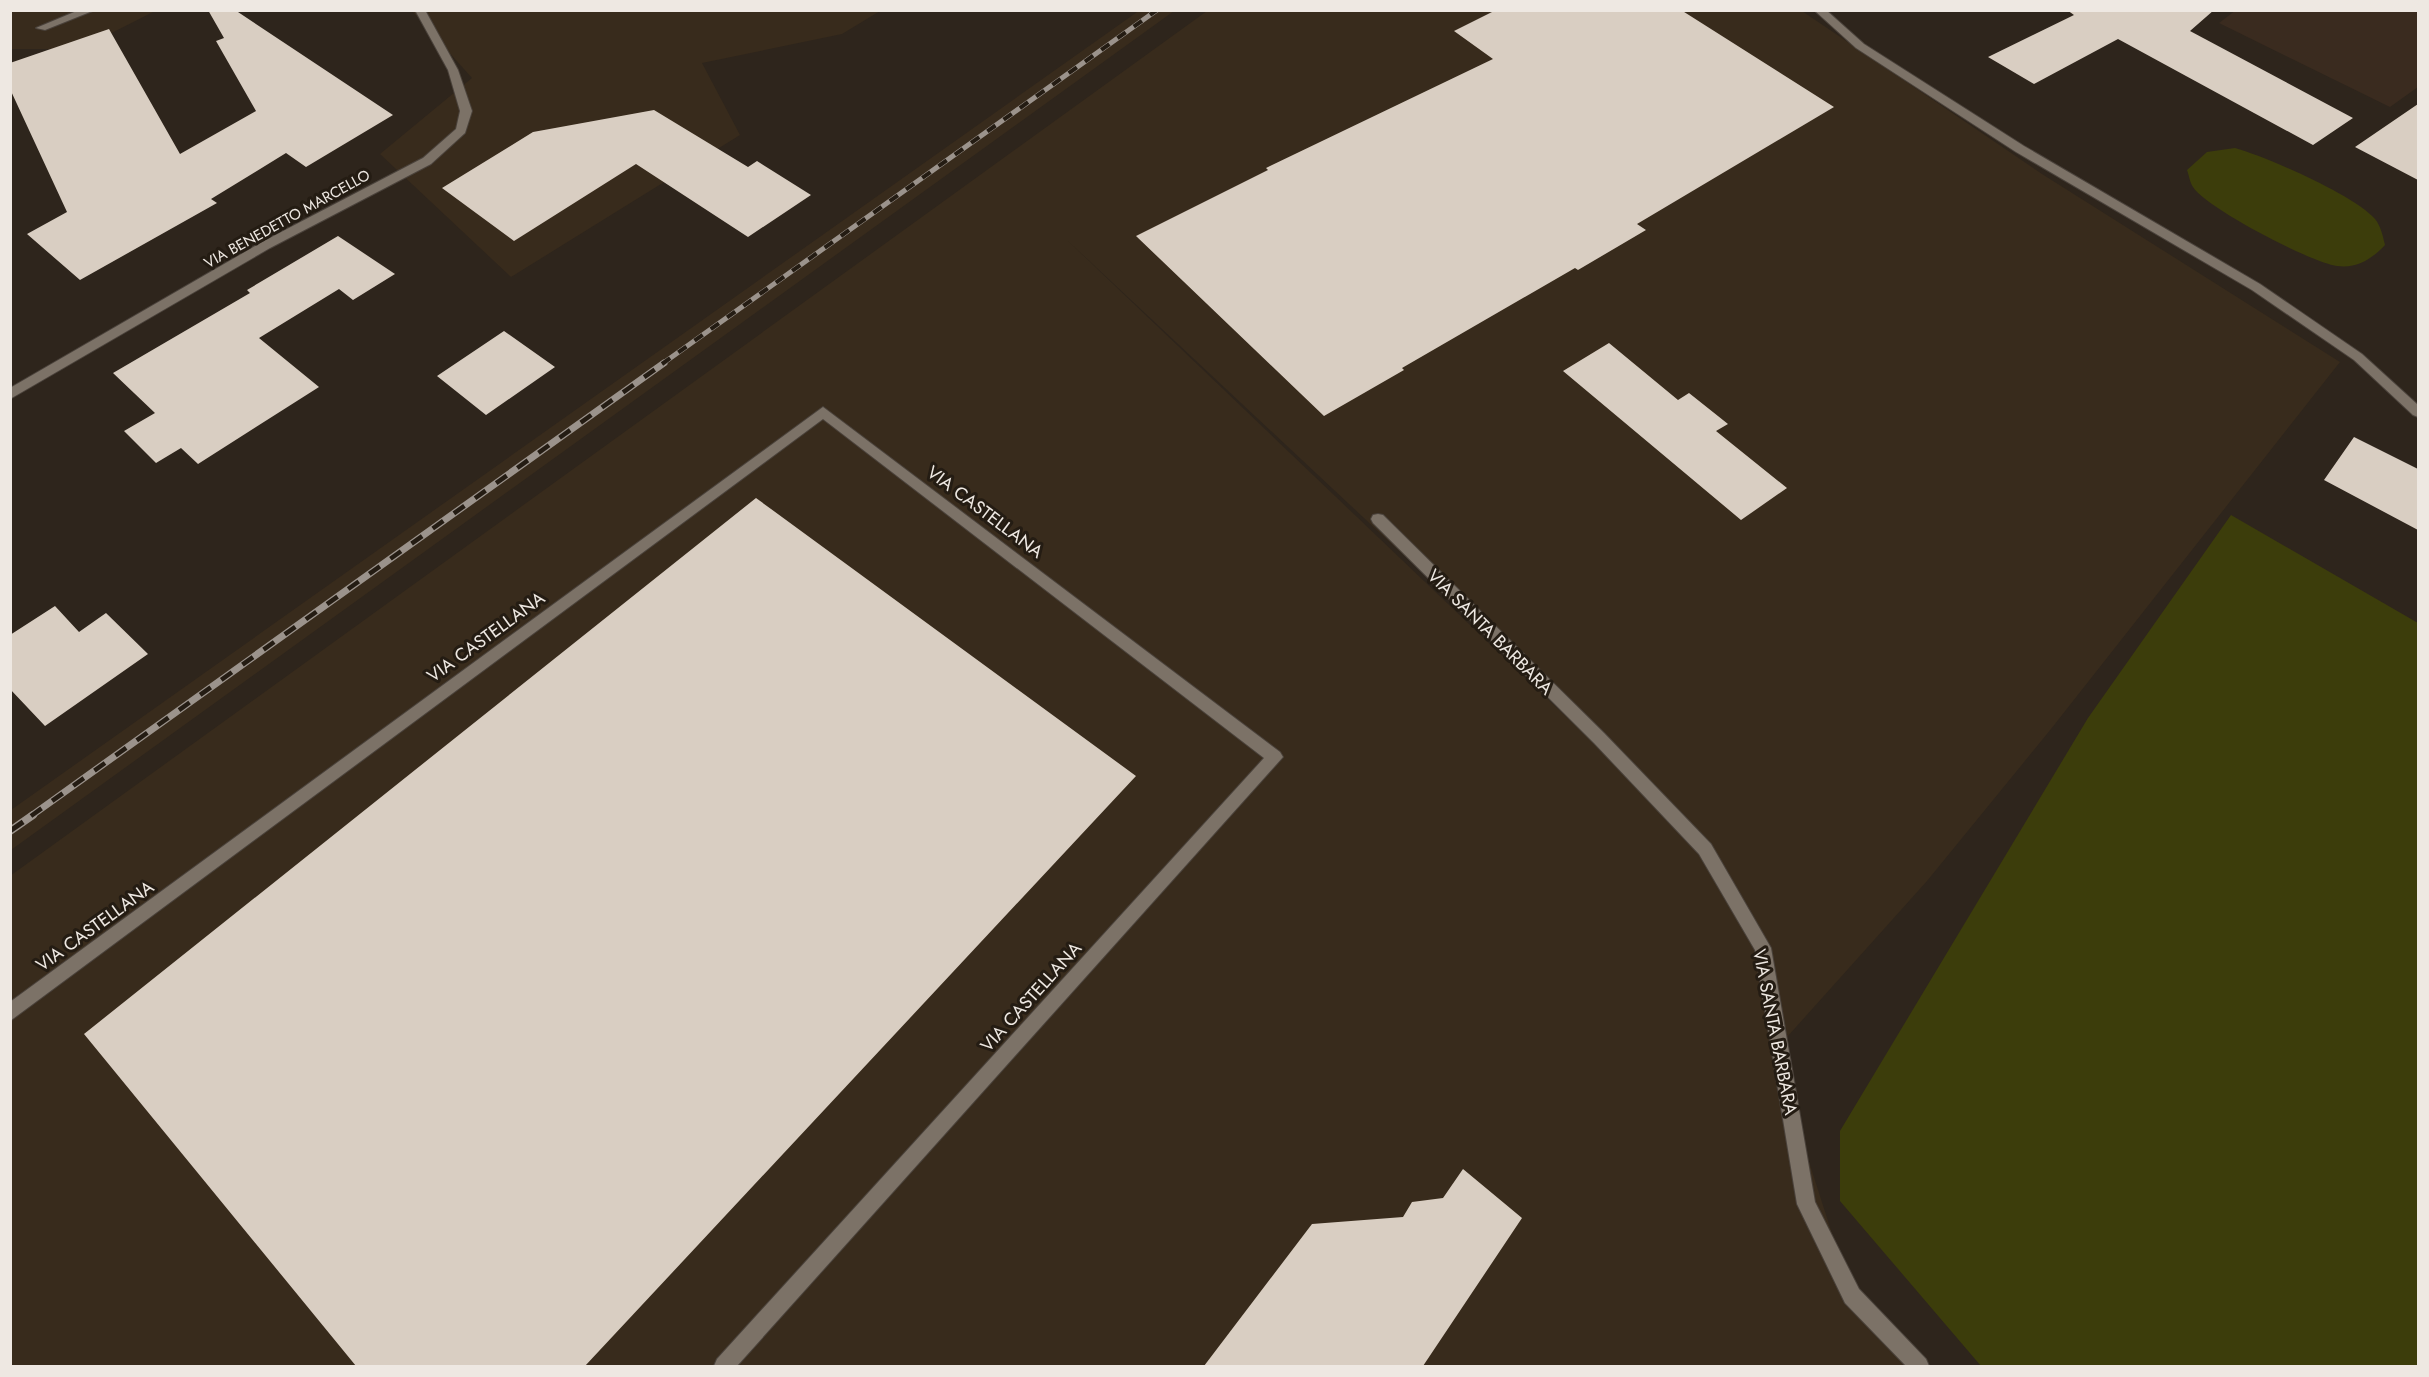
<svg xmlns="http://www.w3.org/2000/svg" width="2429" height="1377" viewBox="0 0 2429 1377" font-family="Jost,sans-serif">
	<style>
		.commercial { fill: #3a2b1f }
		.built { fill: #382b1c; fill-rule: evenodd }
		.green { fill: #3c3d0b }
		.building { fill: #d9cec2 }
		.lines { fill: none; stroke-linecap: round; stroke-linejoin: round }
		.minor-casing { stroke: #4a423b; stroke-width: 2 }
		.minor { fill: #7c7267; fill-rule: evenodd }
		.rail-far2-casing { stroke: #9b938c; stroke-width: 5 }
		.rail-far1-casing { stroke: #9b938c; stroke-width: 7 }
		.rail-casing { stroke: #9b938c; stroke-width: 8 }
		.rail-far2 { stroke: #241c13; stroke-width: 4; stroke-dasharray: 10; stroke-linecap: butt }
		.rail-far1 { stroke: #241c13; stroke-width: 4.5; stroke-dasharray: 13; stroke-linecap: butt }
		.rail { stroke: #241c13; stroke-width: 5; stroke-dasharray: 16; stroke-linecap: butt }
		.labels { text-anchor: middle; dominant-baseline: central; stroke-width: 6; stroke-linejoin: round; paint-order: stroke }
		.far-street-label { font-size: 15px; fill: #eee8e2; stroke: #241c13 }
		.street-label { font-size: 18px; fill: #eee8e2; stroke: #241c13 }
	</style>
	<rect width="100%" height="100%" fill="#2e251c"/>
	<path class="commercial" d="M2236 10 2418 11V87L2390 107 2219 23Z"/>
	<path class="built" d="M1140 10 1174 11 11 850V810Z
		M11 11H155L80 49H11Z
		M412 11H880L842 34 702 63 740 135 511 277 380 154 472 78Z
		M1207 11H1802L2042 174 2340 362 2051 729 1927 881 1779 1046 1787 1093 1852 1296 1919 1366H11L10 876ZM1067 240 1599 738 1691 836Z"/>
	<path class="green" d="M2235 148C2267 157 2354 195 2375 219 2381 226 2383 237 2385 245 2373 258 2357 269 2337 266 2312 263 2206 208 2193 187 2190 183 2189 175 2187 170L2207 152Z
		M2231 515 2418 623V1366H1981L1840 1201V1131L2088 718Z"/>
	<path class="building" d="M208 10H235L393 115 306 167 286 153 211 199 217 203 80 280 27 234 67 212 10 89V63L109 29 180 154 256 111 216 41 224 38Z
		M1496 10H1681L1834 107 1637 224 1646 230 1578 270 1575 268 1402 368 1404 370 1324 416 1136 236 1268 170 1266 168 1493 59 1454 31Z
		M2067 10H2214L2190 31 2353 118 2313 145 2118 39 2034 84 1988 57 2074 15Z
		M2418 104V180L2355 147Z
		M654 110 748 167 757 161 811 195 748 237 636 164 514 241 442 188 533 132Z
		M338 236 395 274 353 300 339 289 259 338 319 387 198 464 181 448 156 463 124 431 155 413 113 373 250 293 247 290Z
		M504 331 555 367 486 415 437 376Z
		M1609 343 1678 400 1689 393 1728 424 1716 431 1787 488 1741 520 1563 371Z
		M2354 437 2418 469V530L2324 480Z
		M756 498 1136 776 585 1366H356L84 1034Z
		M55 606 79 632 106 613 148 654 45 726 10 689V635Z
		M1463 1169 1522 1218 1423 1366H1204L1312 1224 1403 1217 1412 1202 1443 1198Z"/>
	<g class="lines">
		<defs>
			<path id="minor" d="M79 10H95L45 30 36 28Z
				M415 10H425L458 70 472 111 465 133 431 164 270 248 10 399V388L262 242 423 158 456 129 460 111 448 70Z
				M1814 10H1826L1864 44 2024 146 2260 284 2362 354 2418 405V417L2413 415 2354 360 2252 290 2016 152 1856 48Z
				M823 407 1280 752 1283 757 737 1366H714L717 1359 1264 758 823 419 10 1021V1002Z
				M1378 514 1383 515 1604 733 1711 844 1771 948 1815 1202 1859 1289 1926 1359 1929 1366H1906L1845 1303 1797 1204 1755 950 1699 854 1594 743 1373 523 1371 519 1373 515Z"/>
		</defs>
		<use href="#minor" class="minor-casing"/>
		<use href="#minor" class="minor"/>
		<defs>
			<path id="rail-far2" d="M662 364 1157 10"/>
			<path id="rail-far1" d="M31 816 664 363"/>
			<path id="rail" d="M10 831 33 815"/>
		</defs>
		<use href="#rail-far2" class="rail-far2-casing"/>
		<use href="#rail-far1" class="rail-far1-casing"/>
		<use href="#rail" class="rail-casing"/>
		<use href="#rail-far2" class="rail-far2"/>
		<use href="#rail-far1" class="rail-far1"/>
		<use href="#rail" class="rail"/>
	</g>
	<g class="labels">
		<g class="far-street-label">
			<text transform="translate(287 219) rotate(-29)">VIA BENEDETTO MARCELLO</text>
		</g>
		<g class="street-label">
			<text transform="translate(985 512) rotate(37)">VIA CASTELLANA</text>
			<text transform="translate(1490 632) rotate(45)">VIA SANTA BARBARA</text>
			<text transform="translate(486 637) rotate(-36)">VIA CASTELLANA</text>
			<text transform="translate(95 926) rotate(-36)">VIA CASTELLANA</text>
			<text transform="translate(1031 997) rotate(-48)">VIA CASTELLANA</text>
			<text transform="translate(1775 1032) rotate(79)">VIA SANTA BARBARA</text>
		</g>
	</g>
	<rect width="2429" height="1377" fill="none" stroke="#eee8e2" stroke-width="24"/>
</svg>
